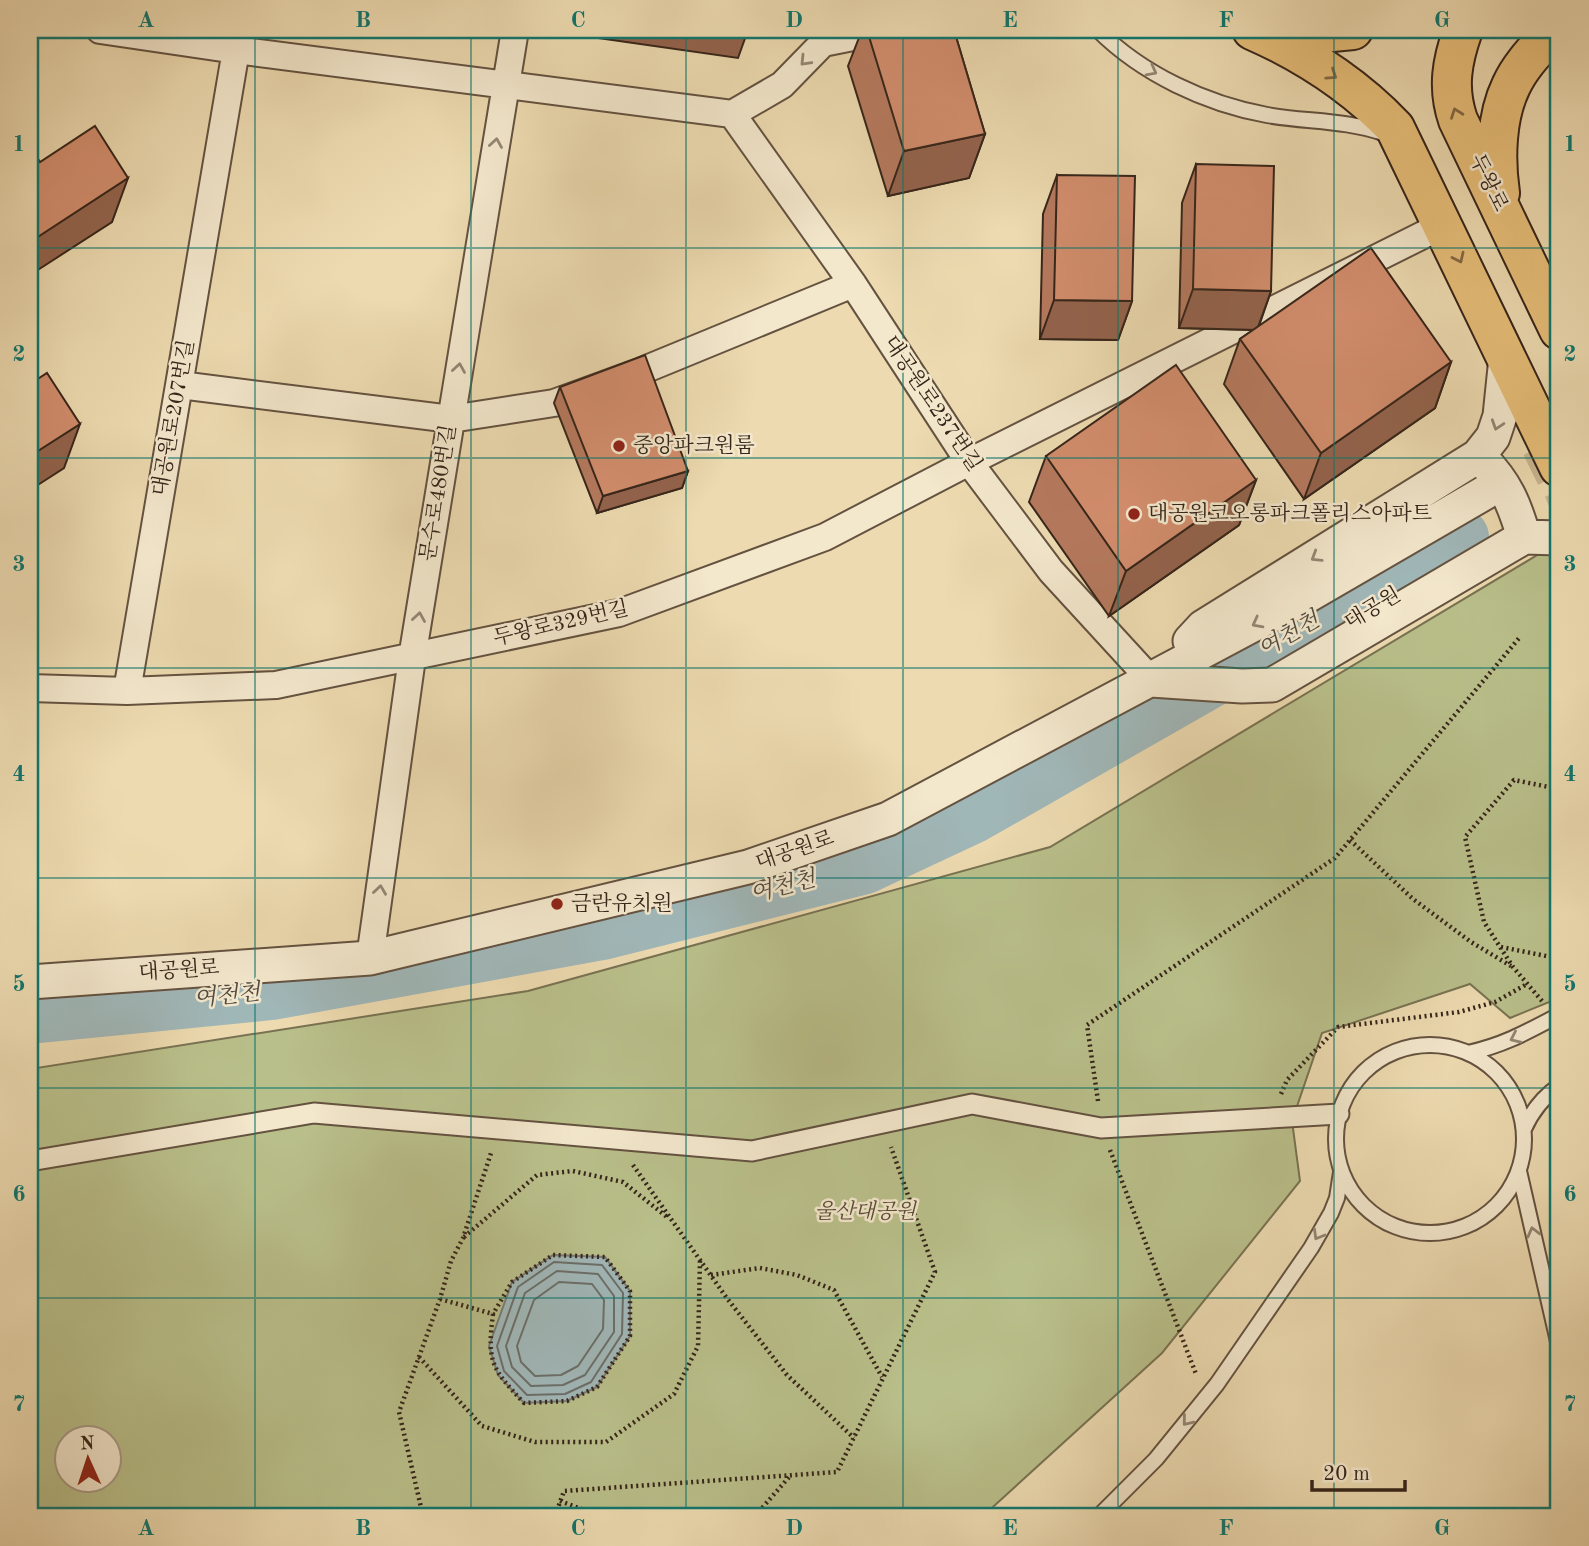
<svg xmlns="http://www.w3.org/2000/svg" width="1589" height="1546" viewBox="0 0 1589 1546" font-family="'Old Standard TT','Noto Serif KR',serif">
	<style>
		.green { fill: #b9bf8a; stroke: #787252; stroke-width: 2; fill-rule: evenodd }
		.water { fill: #a0b7b8; stroke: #767d79; stroke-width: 2 }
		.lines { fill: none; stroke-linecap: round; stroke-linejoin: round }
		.shore { stroke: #6b6e69; stroke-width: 2 }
		.river { stroke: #a0b7b8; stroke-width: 56 }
		.tertiary-tunnel { stroke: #c8b692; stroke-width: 33; stroke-dasharray: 33 17; stroke-linecap: butt }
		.service-casing { stroke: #645240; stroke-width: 18 }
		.pedestrian-casing { stroke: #645240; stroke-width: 23 }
		.minor-casing { stroke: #645240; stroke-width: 30 }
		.tertiary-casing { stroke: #645240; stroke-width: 37 }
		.primary-casing { stroke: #36251a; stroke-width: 42 }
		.path { stroke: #36251a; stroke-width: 4.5; stroke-dasharray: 2 3.5; stroke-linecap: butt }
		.service { stroke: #f3e7cc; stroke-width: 14 }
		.pedestrian { stroke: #f3e7cc; stroke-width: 19 }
		.minor { stroke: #f3e7cc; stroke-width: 26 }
		.tertiary { stroke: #f3e7cc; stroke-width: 33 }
		.primary { stroke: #e6bd78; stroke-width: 38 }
		.wall { fill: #b5795e; stroke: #36251a; stroke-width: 2 }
		.shaded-wall { fill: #93634c; stroke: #36251a; stroke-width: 2 }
		.building { fill: #d28d6d; stroke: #36251a; stroke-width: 2 }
		.oneway { stroke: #948673 }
		.oneway2 { stroke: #856944 }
		.grid { fill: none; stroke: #0f766e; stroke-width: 2; stroke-opacity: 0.55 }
		.poi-dot { fill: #8f2418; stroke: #f3e7cc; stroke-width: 2.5 }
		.labels { text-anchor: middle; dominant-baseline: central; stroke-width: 5; stroke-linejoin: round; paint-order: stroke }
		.street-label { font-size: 21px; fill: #36251a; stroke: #f3e7cc }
		.poi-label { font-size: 21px; fill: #36251a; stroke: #f3e7cc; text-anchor: start }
		.park-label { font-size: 21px; font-style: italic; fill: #574c36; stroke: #f3e7cc }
		.water-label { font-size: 23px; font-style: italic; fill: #504a42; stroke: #f3e7cc }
		.neatline { fill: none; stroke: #0f766e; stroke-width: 2.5 }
		.grid-label { font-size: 23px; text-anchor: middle; font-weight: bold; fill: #0f766e }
	</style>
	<rect width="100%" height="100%" fill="#eddab0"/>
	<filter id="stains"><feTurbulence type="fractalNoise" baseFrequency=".00286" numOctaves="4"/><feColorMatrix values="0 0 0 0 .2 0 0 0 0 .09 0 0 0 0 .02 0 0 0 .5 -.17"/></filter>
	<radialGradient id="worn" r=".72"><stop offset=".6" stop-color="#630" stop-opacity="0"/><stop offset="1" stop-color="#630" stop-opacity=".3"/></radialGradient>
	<path class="green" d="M1549 548 1559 570V998L1510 1018 1470 984 1322 1033 1292 1121 1300 1181 1162 1353 983 1516H30V1069L528 991 1050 847ZM66 1438H108V1480H66Z"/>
	<path class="water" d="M553 1255 605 1257 630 1291V1336L597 1387 567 1401 524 1403 498 1375 489 1346 512 1282Z"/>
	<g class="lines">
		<path class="shore" d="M554 1262 602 1265 623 1293 622 1334 591 1382 565 1394 527 1395 504 1371 497 1346 518 1287Z
			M557 1271 598 1274 614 1296V1332L585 1375 563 1385 531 1386 512 1367 506 1346 525 1293Z
			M559 1282 592 1284 604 1300 603 1329 578 1366 561 1375 535 1376 521 1362 517 1346 534 1300Z"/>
		<path class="river" d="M30 1016 272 992 602 932 865 866 972 816 1461 537"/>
		<path class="tertiary-tunnel" d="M1486 492 1559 456
			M1505 531 1559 509"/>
		<defs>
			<path id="service" d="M1098 30C1142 74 1206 104 1267 115 1306 122 1346 120 1383 133
				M1336 1139a94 94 0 1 1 188 0a94 94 0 1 1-188 0Z
				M1468 1053C1504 1045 1527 1032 1559 1015
				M1524 1129C1532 1111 1543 1097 1559 1086
				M1519 1171 1559 1346
				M1099 1516 1156 1459 1217 1384 1311 1248 1331 1213 1337 1198 1341 1172"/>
			<path id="pedestrian" d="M30 1161 314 1113 752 1151 972 1104 1101 1128 1339 1114"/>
			<path id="minor" d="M100 30 236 50 732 114 782 85 823 43 888 30
				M732 114 853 284 969 462 1051 571 1151 680
				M180 385 451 419 554 403 639 372 853 284
				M30 688 127 691 276 685 619 613 825 537 969 462 1443 225
				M127 691 236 50
				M370 958 412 658 515 30"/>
			<path id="tertiary" d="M1481 458C1506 484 1514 503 1524 537
				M1190 641 1203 627 1478 456 1493 437 1500 416 1506 358
				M1151 680 1242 686 1272 685 1524 537 1559 538
				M30 982 370 958 748 867 888 819 1307 596 1486 492"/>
			<path id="primary" d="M1252 30C1304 53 1355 86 1395 128L1559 467
				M1270 30 1311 34 1353 30
				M1463 30C1452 61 1447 88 1458 120L1559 330
				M1500 193C1495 159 1496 117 1511 86 1521 64 1539 47 1554 30"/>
		</defs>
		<use href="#service" class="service-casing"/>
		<use href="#pedestrian" class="pedestrian-casing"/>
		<use href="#minor" class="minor-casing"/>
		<use href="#tertiary" class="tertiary-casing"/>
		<use href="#primary" class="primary-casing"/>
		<path class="path" d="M1350 840 1413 899 1471 942 1511 966
			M1501 947 1551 957 1559 954
			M1542 1001 1513 967 1484 922 1465 837 1514 780 1559 789
			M1281 1094 1287 1080 1338 1027 1459 1012 1495 1002 1527 984
			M1098 1101 1087 1025 1335 858 1520 637
			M1110 1150 1196 1374
			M633 1165 726 1297 787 1375 854 1438
			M464 1237 537 1175 573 1171 623 1182 667 1217
			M711 1275 760 1268 797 1275 834 1290 882 1377
			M440 1299 493 1314C487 1362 491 1368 524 1403L567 1401 597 1387 630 1336V1291L605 1257 553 1255 512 1282 493 1314
			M419 1357 482 1426 535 1442H606L674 1394 698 1346 700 1260
			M560 1501 600 1516
			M423 1516 399 1412 440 1299 451 1261 463 1238 491 1153
			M555 1516 564 1491 837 1472 935 1272 891 1147
			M755 1516 790 1476"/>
		<use href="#service" class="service"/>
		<use href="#pedestrian" class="pedestrian"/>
		<use href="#minor" class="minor"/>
		<use href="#tertiary" class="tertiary"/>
		<use href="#primary" class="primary"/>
	</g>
	<path class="wall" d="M862 30H954L985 134 969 178 888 196 848 66Z
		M1196 164 1271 291 1259 326 1451 362 1435 408 1304 499 1224 384 1240 339 1253 330 1179 328 1182 203Z
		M1057 175 1132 301 1118 340 1040 339 1043 214Z
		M560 387 688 471 682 488 597 513 554 403Z
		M1046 456 1256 480 1239 525 1109 616 1029 502Z"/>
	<path class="shaded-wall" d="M542 30H748L738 58Z
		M985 134 969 178 888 196 904 151Z
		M128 178 112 222 30 275V242Z
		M1193 289 1271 291 1257 330 1179 328Z
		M1054 300 1132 301 1118 340 1040 339Z
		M1451 362 1435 408 1304 499 1321 453Z
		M80 424 64 468 30 490V456Z
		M688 471 682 488 597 513 603 496Z
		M1256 480 1239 525 1109 616 1126 571Z"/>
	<path class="building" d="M867 30H954L985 134 904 151Z
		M95 126 128 178 30 242V146L40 162Z
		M1196 164 1274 166 1271 291 1193 289Z
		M1057 175 1135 176 1132 301 1054 300Z
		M1371 248 1451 362 1321 453 1240 339Z
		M645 355 688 471 603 496 560 387Z
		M1176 365 1256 480 1126 571 1046 456Z
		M47 373 80 424 30 456V384Z"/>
	<defs><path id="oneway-chevron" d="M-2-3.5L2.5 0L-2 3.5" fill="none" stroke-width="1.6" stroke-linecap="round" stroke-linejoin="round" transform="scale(1.75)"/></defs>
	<g class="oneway">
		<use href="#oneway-chevron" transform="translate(805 61) rotate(134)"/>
		<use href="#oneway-chevron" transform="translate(1152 71) rotate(28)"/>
		<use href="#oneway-chevron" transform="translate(496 143) rotate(-81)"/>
		<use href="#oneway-chevron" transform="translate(459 368) rotate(-81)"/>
		<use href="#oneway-chevron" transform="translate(1497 425) rotate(108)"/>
		<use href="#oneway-chevron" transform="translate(1316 557) rotate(148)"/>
		<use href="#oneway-chevron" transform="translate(419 617) rotate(-81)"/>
		<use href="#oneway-chevron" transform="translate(1257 623) rotate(152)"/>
		<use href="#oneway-chevron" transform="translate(380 890) rotate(-82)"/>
		<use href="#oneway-chevron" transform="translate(1515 1038) rotate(155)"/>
		<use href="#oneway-chevron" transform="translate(1533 1232) rotate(-104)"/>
		<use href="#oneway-chevron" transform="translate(1318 1235) rotate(120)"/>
		<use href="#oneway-chevron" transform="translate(1187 1421) rotate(129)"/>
	</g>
	<g class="oneway2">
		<use href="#oneway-chevron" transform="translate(1332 75) rotate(34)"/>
		<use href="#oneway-chevron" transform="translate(1456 113) rotate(-110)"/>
		<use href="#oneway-chevron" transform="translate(1459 258) rotate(65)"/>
	</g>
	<path class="grid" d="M255 30V1516M471 30V1516M686 30V1516M903 30V1516M1118 30V1516M1334 30V1516M30 248H1559M30 458H1559M30 668H1559M30 878H1559M30 1088H1559M30 1298H1559"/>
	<g class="poi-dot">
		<circle cx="619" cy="446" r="7"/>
		<circle cx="1134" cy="514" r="7"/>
		<circle cx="557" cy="904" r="7"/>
	</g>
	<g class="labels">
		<g class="street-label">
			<text transform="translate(1488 183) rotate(64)">두왕로</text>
			<text transform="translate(932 404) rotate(56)">대공원로237번길</text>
			<text transform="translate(174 418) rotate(-80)">대공원로207번길</text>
			<text transform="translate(439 493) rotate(-81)">문수로480번길</text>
			<text transform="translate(1373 609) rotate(-31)">대공원</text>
			<text transform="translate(561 624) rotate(-13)">두왕로329번길</text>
			<text transform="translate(795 851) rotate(-19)">대공원로</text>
			<text transform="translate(179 971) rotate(-4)">대공원로</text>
		</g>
		<g class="poi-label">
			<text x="633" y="446">중앙파크원룸</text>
			<text x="1148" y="514">대공원코오롱파크폴리스아파트</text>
			<text x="571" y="904">금란유치원</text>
		</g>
		<g class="park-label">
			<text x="865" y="1212">울산대공원</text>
		</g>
		<g class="water-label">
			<text transform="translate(1289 635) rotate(-30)">여천천</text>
			<text transform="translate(783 887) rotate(-14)">여천천</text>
			<text transform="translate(227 996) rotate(-6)">여천천</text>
		</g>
	</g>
	<rect width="1589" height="1546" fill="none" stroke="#eddab0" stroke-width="77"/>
	<g transform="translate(88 1459) rotate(357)"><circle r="33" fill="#f3e7cc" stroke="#a79985" stroke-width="2"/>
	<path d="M0-5L12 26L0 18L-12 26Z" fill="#8f2418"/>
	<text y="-10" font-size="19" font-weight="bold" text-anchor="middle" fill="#36251a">N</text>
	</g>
	<path d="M1312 1480v10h93v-10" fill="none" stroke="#36251a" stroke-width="3.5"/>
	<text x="1323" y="1480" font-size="21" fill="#36251a" stroke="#f3e7cc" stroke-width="5" paint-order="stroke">20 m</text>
	<rect x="38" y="38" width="1512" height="1470" class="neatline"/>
	<g class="grid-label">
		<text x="146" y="27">A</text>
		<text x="363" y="27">B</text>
		<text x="578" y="27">C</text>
		<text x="794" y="27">D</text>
		<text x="1010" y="27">E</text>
		<text x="1226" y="27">F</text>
		<text x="1442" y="27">G</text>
		<text x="19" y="151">1</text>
		<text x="1570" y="151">1</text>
		<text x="19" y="361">2</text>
		<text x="1570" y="361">2</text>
		<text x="19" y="571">3</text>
		<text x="1570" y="571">3</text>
		<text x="19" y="781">4</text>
		<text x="1570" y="781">4</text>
		<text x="19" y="991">5</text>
		<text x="1570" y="991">5</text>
		<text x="19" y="1201">6</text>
		<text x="1570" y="1201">6</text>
		<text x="19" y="1411">7</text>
		<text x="1570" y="1411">7</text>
		<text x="146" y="1535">A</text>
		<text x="363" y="1535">B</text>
		<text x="578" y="1535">C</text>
		<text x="794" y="1535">D</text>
		<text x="1010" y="1535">E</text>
		<text x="1226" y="1535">F</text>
		<text x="1442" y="1535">G</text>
	</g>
	<rect width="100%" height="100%" filter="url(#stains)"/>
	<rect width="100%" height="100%" fill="url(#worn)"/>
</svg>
